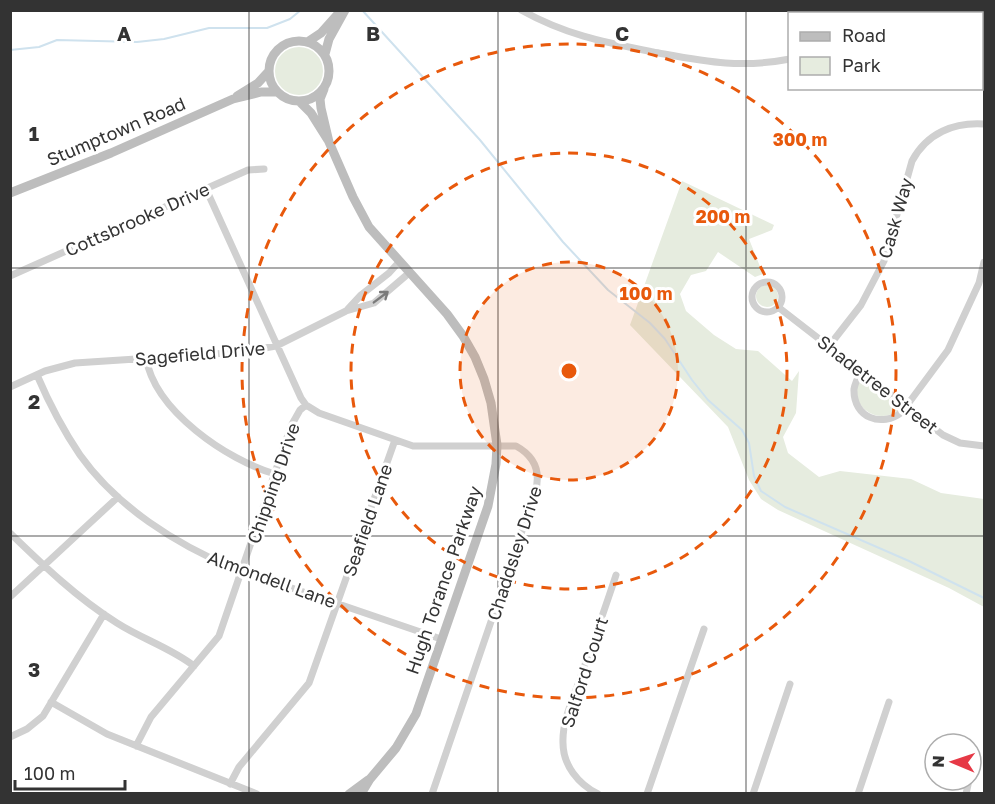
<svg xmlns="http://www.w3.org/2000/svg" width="995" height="804" viewBox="0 0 995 804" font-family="'Golos Text',sans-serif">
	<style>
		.green { fill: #e6ecdf }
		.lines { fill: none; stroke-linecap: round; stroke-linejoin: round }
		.stream { stroke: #cfe2ee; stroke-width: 2 }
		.street { stroke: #d0d0d0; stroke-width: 7 }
		.secondary { stroke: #bdbdbd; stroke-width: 9 }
		.oneway { stroke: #7a7a7a }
		.grid { fill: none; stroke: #333; stroke-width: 1.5; stroke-opacity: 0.55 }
		.ring { fill: none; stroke: #e8590c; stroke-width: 3; stroke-dasharray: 10 8 }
		.labels { text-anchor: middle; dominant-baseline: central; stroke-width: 6; stroke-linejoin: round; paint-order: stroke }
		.street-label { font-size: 18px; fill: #333; stroke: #fff }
		.grid-label { font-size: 20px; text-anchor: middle; font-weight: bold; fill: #333; stroke: #fff; stroke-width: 6; stroke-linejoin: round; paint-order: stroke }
		.centre { fill: #e8590c; stroke: #fff; stroke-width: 3 }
		.ring-label { font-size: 18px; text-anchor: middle; font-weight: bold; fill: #e8590c; stroke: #fff; stroke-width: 6; stroke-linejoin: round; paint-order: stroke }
	</style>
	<rect width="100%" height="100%" fill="#fff"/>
	<path class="green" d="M275 71a24 24 0 1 1 48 0a24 24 0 1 1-48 0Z
		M682 181 774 225 772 230 749 239 763 274 755 277 718 252 706 271 691 275 680 294 686 311 714 335 736 349 758 351 792 381 799 371 796 413 783 437 788 453 819 477 840 471 911 479 941 493 984 499V607L949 588 778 510 761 499 749 480 728 427 630 325Z
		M756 296a11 11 0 1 1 22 0a11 11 0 1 1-22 0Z
		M863 379 899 405 898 411C869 429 844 393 863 379Z"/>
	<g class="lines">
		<path class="stream" d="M362 10 480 140 563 242 608 290 650 323 665 339 692 380 708 400 742 430 749 443 754 476 761 491 785 507 909 561 984 598
			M10 50 39 47 57 40 137 42 164 39 209 28H267L290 19 301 10"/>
		<path class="street" d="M521 10C566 35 603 42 653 52 703 61 738 69 790 59
			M883 14 887 10
			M206 189 301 398 306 405 319 413 413 446H516C536 457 541 473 535 493L432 794
			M10 276 248 170 264 169
			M752 297a15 15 0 1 1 30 0a15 15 0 1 1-30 0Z
			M778 307 943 435 960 443 984 446
			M348 309 361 295 389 273 399 262
			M829 346 861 305 884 261 912 161C927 133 954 122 984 124
			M146 358C155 411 227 460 275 474
			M861 371C858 377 855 383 854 389 853 418 882 428 902 412L948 350 979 283 984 262
			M37 375C49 403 63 430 80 455 117 507 176 544 233 568L441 639
			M10 387 45 371 75 363 243 352 276 346 346 311 374 303 409 273
			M10 533C44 566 77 598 117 623 142 639 171 648 194 666
			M10 597 118 497
			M51 702 107 734 257 794
			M10 737 27 729 43 716 104 614
			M136 746 151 717 219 636 291 426 300 410 306 405
			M971 773 975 758
			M230 784 239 767 309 683 395 440
			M598 794C578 784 563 765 563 743 562 720 574 697 581 676 593 642 605 609 616 575
			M647 794 704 629
			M753 794 790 684
			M858 794 889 702
			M966 794 969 780"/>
		<path class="secondary" d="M269 71a30 30 0 1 1 60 0a30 30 0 1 1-60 0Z
			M309 41 321 33 338 14
			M325 54 329 39 345 10
			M324 89 320 99 321 108 329 142 353 197 369 227 447 314 463 336 475 357 484 379 491 403 497 445 496 464 488 506 416 714 396 748 370 779 361 794
			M237 96 258 83 269 71
			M299 101 311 113 328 140
			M10 193 111 153 233 99 261 92H277
			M349 794 368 780"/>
	</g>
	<defs><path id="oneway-shaft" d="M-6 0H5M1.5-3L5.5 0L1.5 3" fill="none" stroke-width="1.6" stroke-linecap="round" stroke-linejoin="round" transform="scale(1.5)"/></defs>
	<use class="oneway" href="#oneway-shaft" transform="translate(381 297) rotate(-37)"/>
	<path class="grid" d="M249 10V794M498 10V794M746 10V794M10 268H984M10 536H984"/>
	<circle cx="569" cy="371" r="109" fill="#e8590c" fill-opacity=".12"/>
	<g class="ring">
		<circle cx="569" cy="371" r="109"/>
		<circle cx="569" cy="371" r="218"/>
		<circle cx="569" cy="371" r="327"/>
	</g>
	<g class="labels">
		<g class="street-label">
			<text transform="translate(116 131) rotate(-23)">Stumptown Road</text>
			<text transform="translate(895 218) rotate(-74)">Cask Way</text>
			<text transform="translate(137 219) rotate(-24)">Cottsbrooke Drive</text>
			<text transform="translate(200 353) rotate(-5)">Sagefield Drive</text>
			<text transform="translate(878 384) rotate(38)">Shadetree Street</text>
			<text transform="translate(273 483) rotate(-71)">Chipping Drive</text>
			<text transform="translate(367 520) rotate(-71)">Seafield Lane</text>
			<text transform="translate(514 553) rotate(-72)">Chaddsley Drive</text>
			<text transform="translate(272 579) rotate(20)">Almondell Lane</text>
			<text transform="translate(443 580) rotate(-71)">Hugh Torance Parkway</text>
			<text transform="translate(584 672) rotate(-72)">Salford Court</text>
		</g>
	</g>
	<g class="grid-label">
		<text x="124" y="41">A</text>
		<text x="373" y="41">B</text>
		<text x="622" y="41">C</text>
		<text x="34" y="141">1</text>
		<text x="34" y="409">2</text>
		<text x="34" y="677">3</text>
	</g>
	<circle cx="569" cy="371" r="9" class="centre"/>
	<g class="ring-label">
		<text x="800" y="146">300 m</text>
		<text x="723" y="223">200 m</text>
		<text x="646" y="300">100 m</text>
	</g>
	<rect width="995" height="804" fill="none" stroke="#333333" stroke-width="24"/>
	<rect x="788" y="12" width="195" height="78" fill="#ffffff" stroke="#adadad" stroke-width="1.5"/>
	<rect x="800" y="32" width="30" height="9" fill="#bdbdbd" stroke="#adadad" stroke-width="1.5"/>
	<text x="842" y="42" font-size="18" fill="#333333">Road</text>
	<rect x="800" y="57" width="30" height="18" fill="#e6ecdf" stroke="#adadad" stroke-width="1.5"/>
	<text x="842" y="72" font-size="18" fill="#333333">Park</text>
	<g transform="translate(953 762) rotate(272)"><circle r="28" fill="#ffffff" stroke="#adadad" stroke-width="1.5"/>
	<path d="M0-4.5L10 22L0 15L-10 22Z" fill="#e63946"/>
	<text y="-9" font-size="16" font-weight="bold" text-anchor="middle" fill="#333333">N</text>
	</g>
	<path d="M15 780v9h110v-9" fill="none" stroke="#333333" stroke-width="3"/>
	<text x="24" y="780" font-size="18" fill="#333333" stroke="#ffffff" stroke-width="4.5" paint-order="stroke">100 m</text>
</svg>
